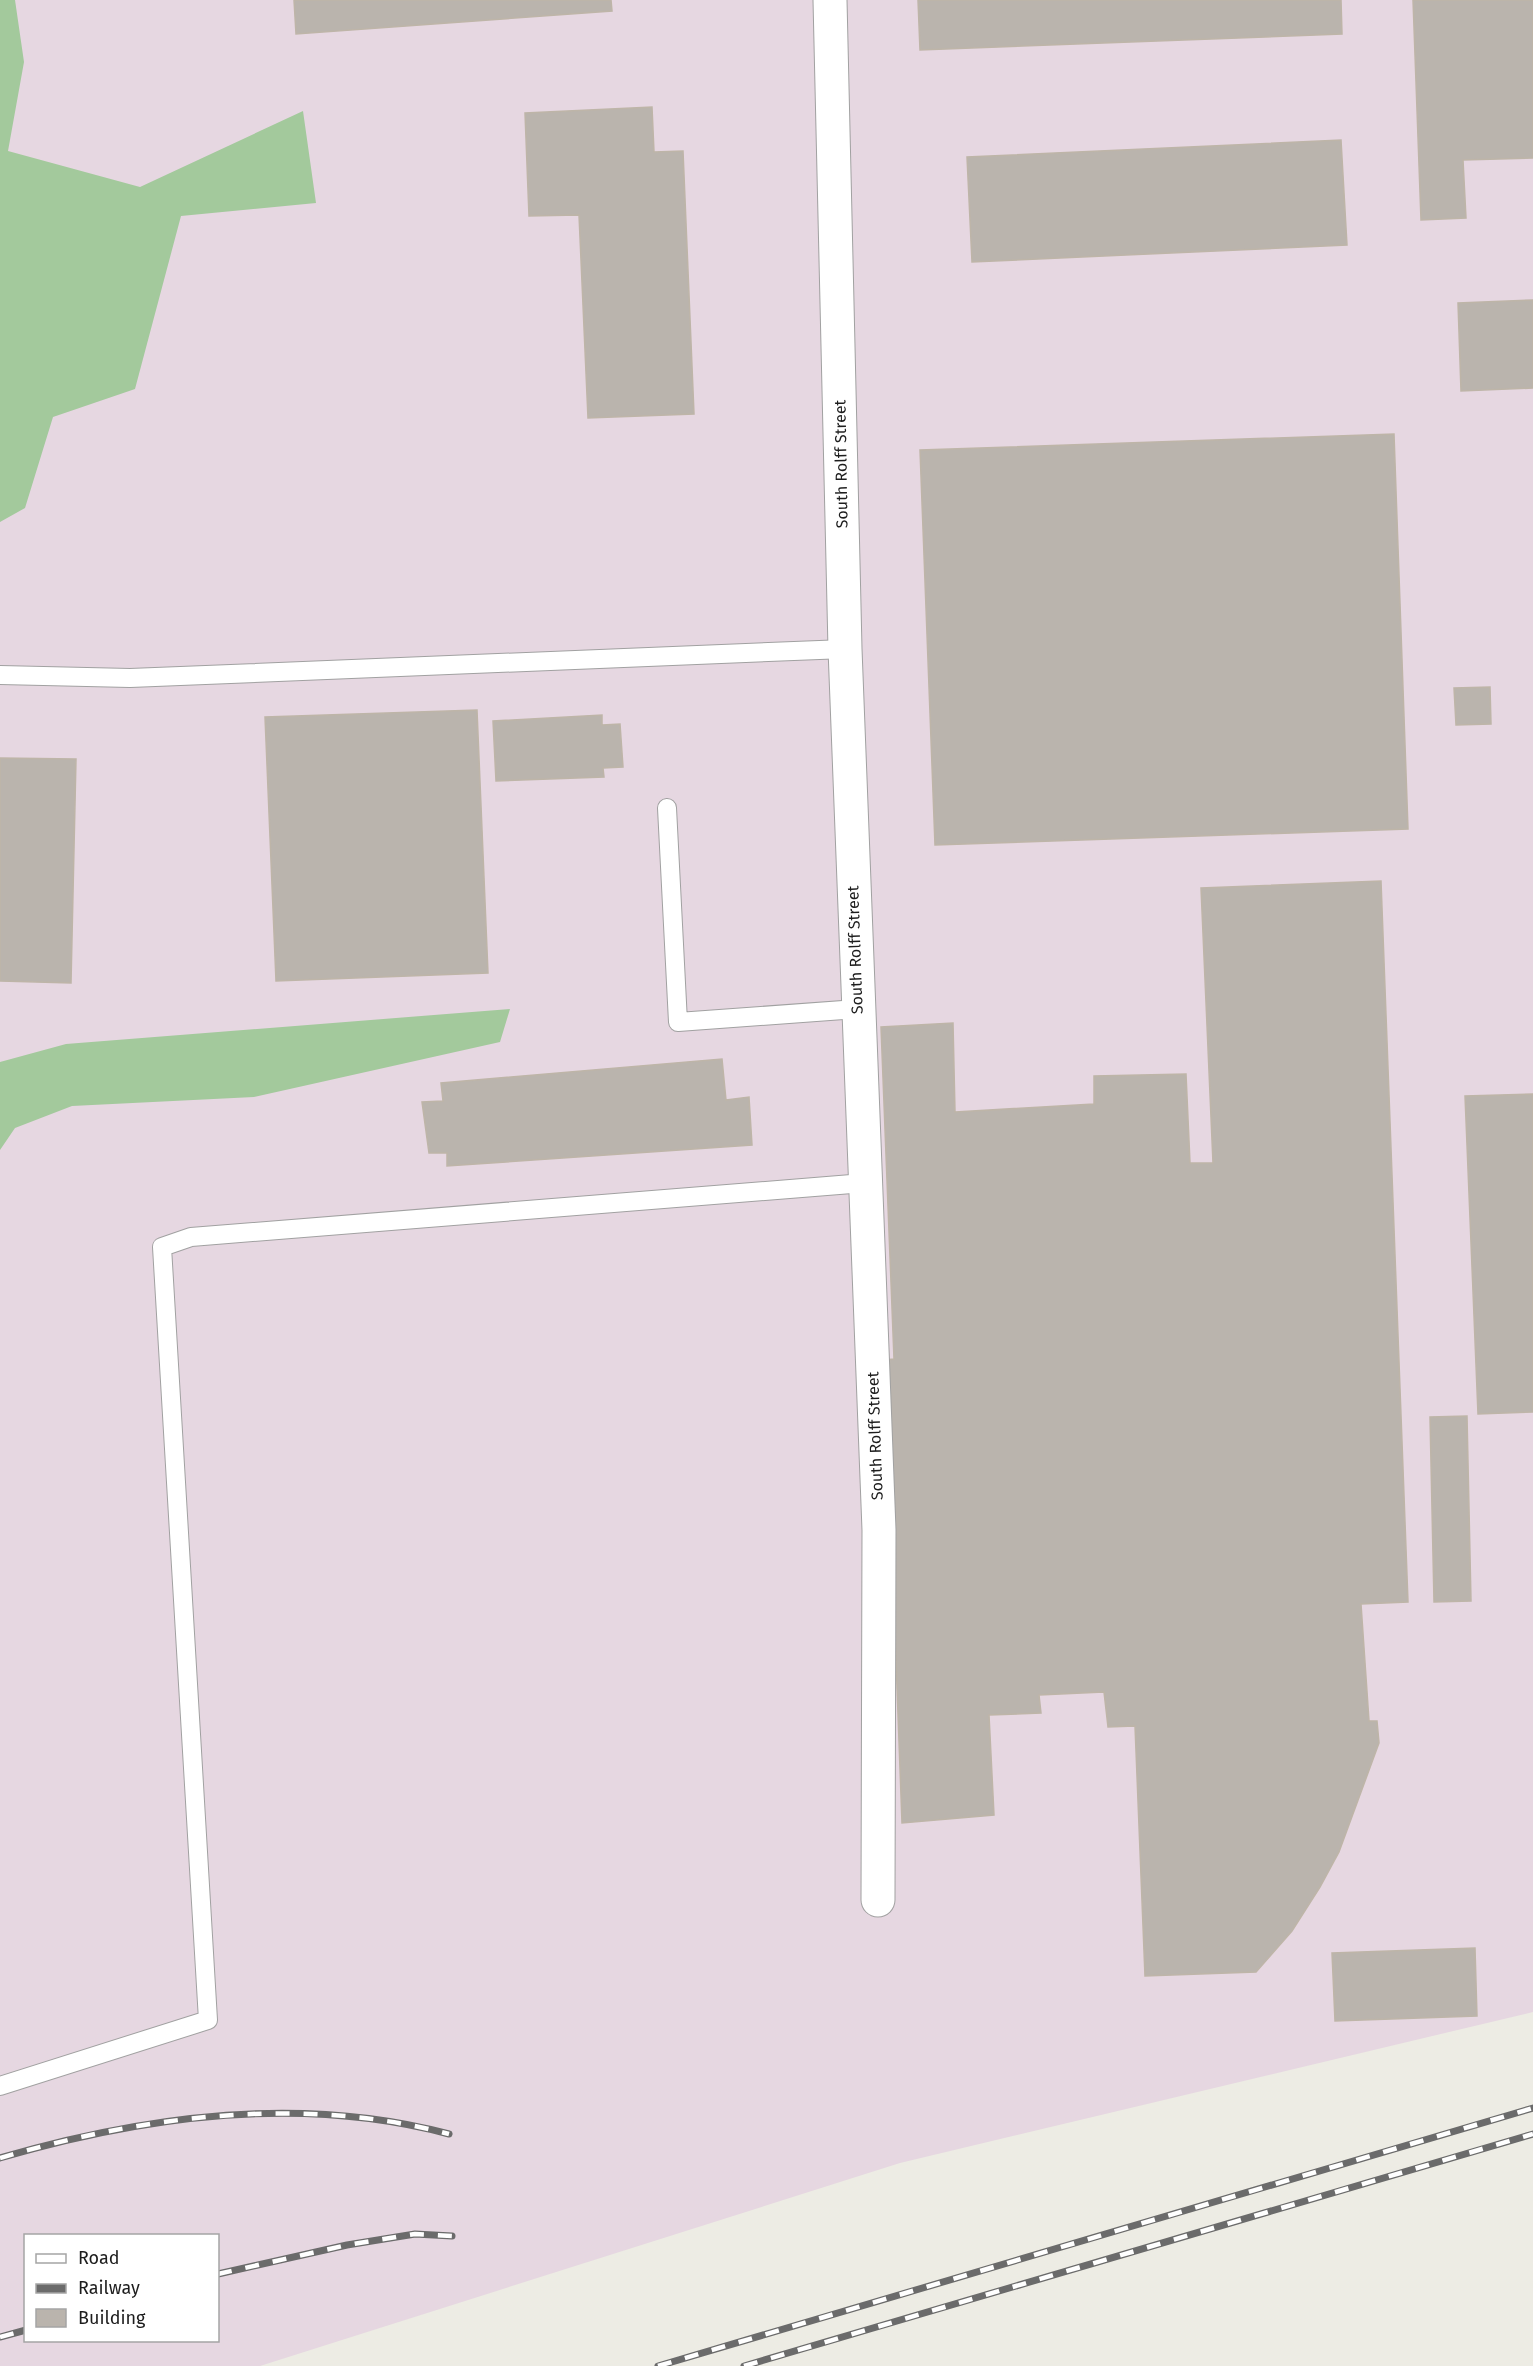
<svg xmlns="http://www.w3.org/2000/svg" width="1533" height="2366" viewBox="0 0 1533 2366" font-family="'Fira Sans',sans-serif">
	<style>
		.industrial { fill: #e6d7e1; fill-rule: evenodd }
		.forest { fill: #a3c99c }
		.building { fill: #bab4ad; stroke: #beb5a8; stroke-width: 1.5 }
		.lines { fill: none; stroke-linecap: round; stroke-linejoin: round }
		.service-casing { stroke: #a1a1a1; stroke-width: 20 }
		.minor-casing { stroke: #a1a1a1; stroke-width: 35 }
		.service { stroke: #fff; stroke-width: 18 }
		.minor { stroke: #fff; stroke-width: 33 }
		.rail-casing { stroke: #6b6b6b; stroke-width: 7 }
		.rail { stroke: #fff; stroke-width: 4.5; stroke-dasharray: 14; stroke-linecap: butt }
		.labels { text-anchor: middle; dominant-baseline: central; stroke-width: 6; stroke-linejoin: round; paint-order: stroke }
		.street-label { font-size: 16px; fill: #1d1d1d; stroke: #fff }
	</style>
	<rect width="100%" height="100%" fill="#edece4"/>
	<path class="industrial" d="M0 0H1533V2012L900 2163 260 2366H0ZM26 2236H218V2340H26Z"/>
	<path class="forest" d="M0 0H15L24 62 8 151 140 187 303 111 316 203 181 216 135 389 53 417 25 508 0 522Z
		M510 1009 500 1042 254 1097 72 1106 15 1128 0 1150V1062L66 1044Z"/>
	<path class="building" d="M294 0H611L612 11 296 34Z
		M918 0H1341L1342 34 920 50Z
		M1413 0H1533V158L1463 160 1466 218 1421 220Z
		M652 107 654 152 683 151 694 414 588 418 579 215 529 216 525 113Z
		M1341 140 1347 245 972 262 967 157Z
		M1533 300V388L1461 391 1458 303Z
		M1394 434 1408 829 935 845 920 450Z
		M1490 687 1491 724 1456 725 1454 688Z
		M477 710 488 973 276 981 265 717Z
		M602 715V725L620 724 623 767 603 768 604 777 496 781 493 721Z
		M0 758 76 759 71 983 0 981Z
		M1381 881 1408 1602 1361 1604 1369 1721H1377L1379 1743 1339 1852 1320 1887 1292 1931 1256 1972 1145 1976 1135 1726 1108 1727 1104 1692 1039 1695 1041 1713 989 1715 994 1815 902 1823 885 1360 894 1359 881 1027 953 1023 955 1112 1094 1104V1076L1186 1074 1190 1163H1213L1201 888Z
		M722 1059 726 1100 749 1097 752 1145 447 1166V1153H429L422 1102 443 1101 441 1083Z
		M1533 1094V1412L1478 1414 1465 1096Z
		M1467 1416 1471 1601 1434 1602 1430 1417Z
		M1475 1948 1477 2016 1335 2021 1332 1953Z"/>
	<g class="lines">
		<defs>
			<path id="service" d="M0 675 130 678 845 649
				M667 808 678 1022 857 1009
				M0 2086 208 2020 162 1247 191 1237 864 1183"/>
			<path id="minor" d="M830 0 845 649 879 1530 878 1900"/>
		</defs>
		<use href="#service" class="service-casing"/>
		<use href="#minor" class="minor-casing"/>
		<use href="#service" class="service"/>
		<use href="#minor" class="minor"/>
		<defs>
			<path id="rail" d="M0 2158C143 2116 302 2095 449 2134
				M218 2274 347 2245 415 2234 452 2236
				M0 2337 26 2330
				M658 2366 1533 2108
				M744 2366 1533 2134"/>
		</defs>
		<use href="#rail" class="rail-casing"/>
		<use href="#rail" class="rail"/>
	</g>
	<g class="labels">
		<g class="street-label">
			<text transform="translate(841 464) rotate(-91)">South Rolff Street</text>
			<text transform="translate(855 950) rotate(-92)">South Rolff Street</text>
			<text transform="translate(875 1436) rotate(-92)">South Rolff Street</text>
		</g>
	</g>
	<rect x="24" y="2234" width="195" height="108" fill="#ffffff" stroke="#a5a5a5" stroke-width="1.5"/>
	<rect x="36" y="2254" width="30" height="9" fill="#ffffff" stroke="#a5a5a5" stroke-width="1.5"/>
	<text x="78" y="2264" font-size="18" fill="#1d1d1d">Road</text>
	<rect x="36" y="2284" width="30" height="9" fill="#6b6b6b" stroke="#a5a5a5" stroke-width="1.5"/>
	<text x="78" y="2294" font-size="18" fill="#1d1d1d">Railway</text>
	<rect x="36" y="2309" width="30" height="18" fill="#bab4ad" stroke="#a5a5a5" stroke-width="1.5"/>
	<text x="78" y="2324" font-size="18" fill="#1d1d1d">Building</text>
</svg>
